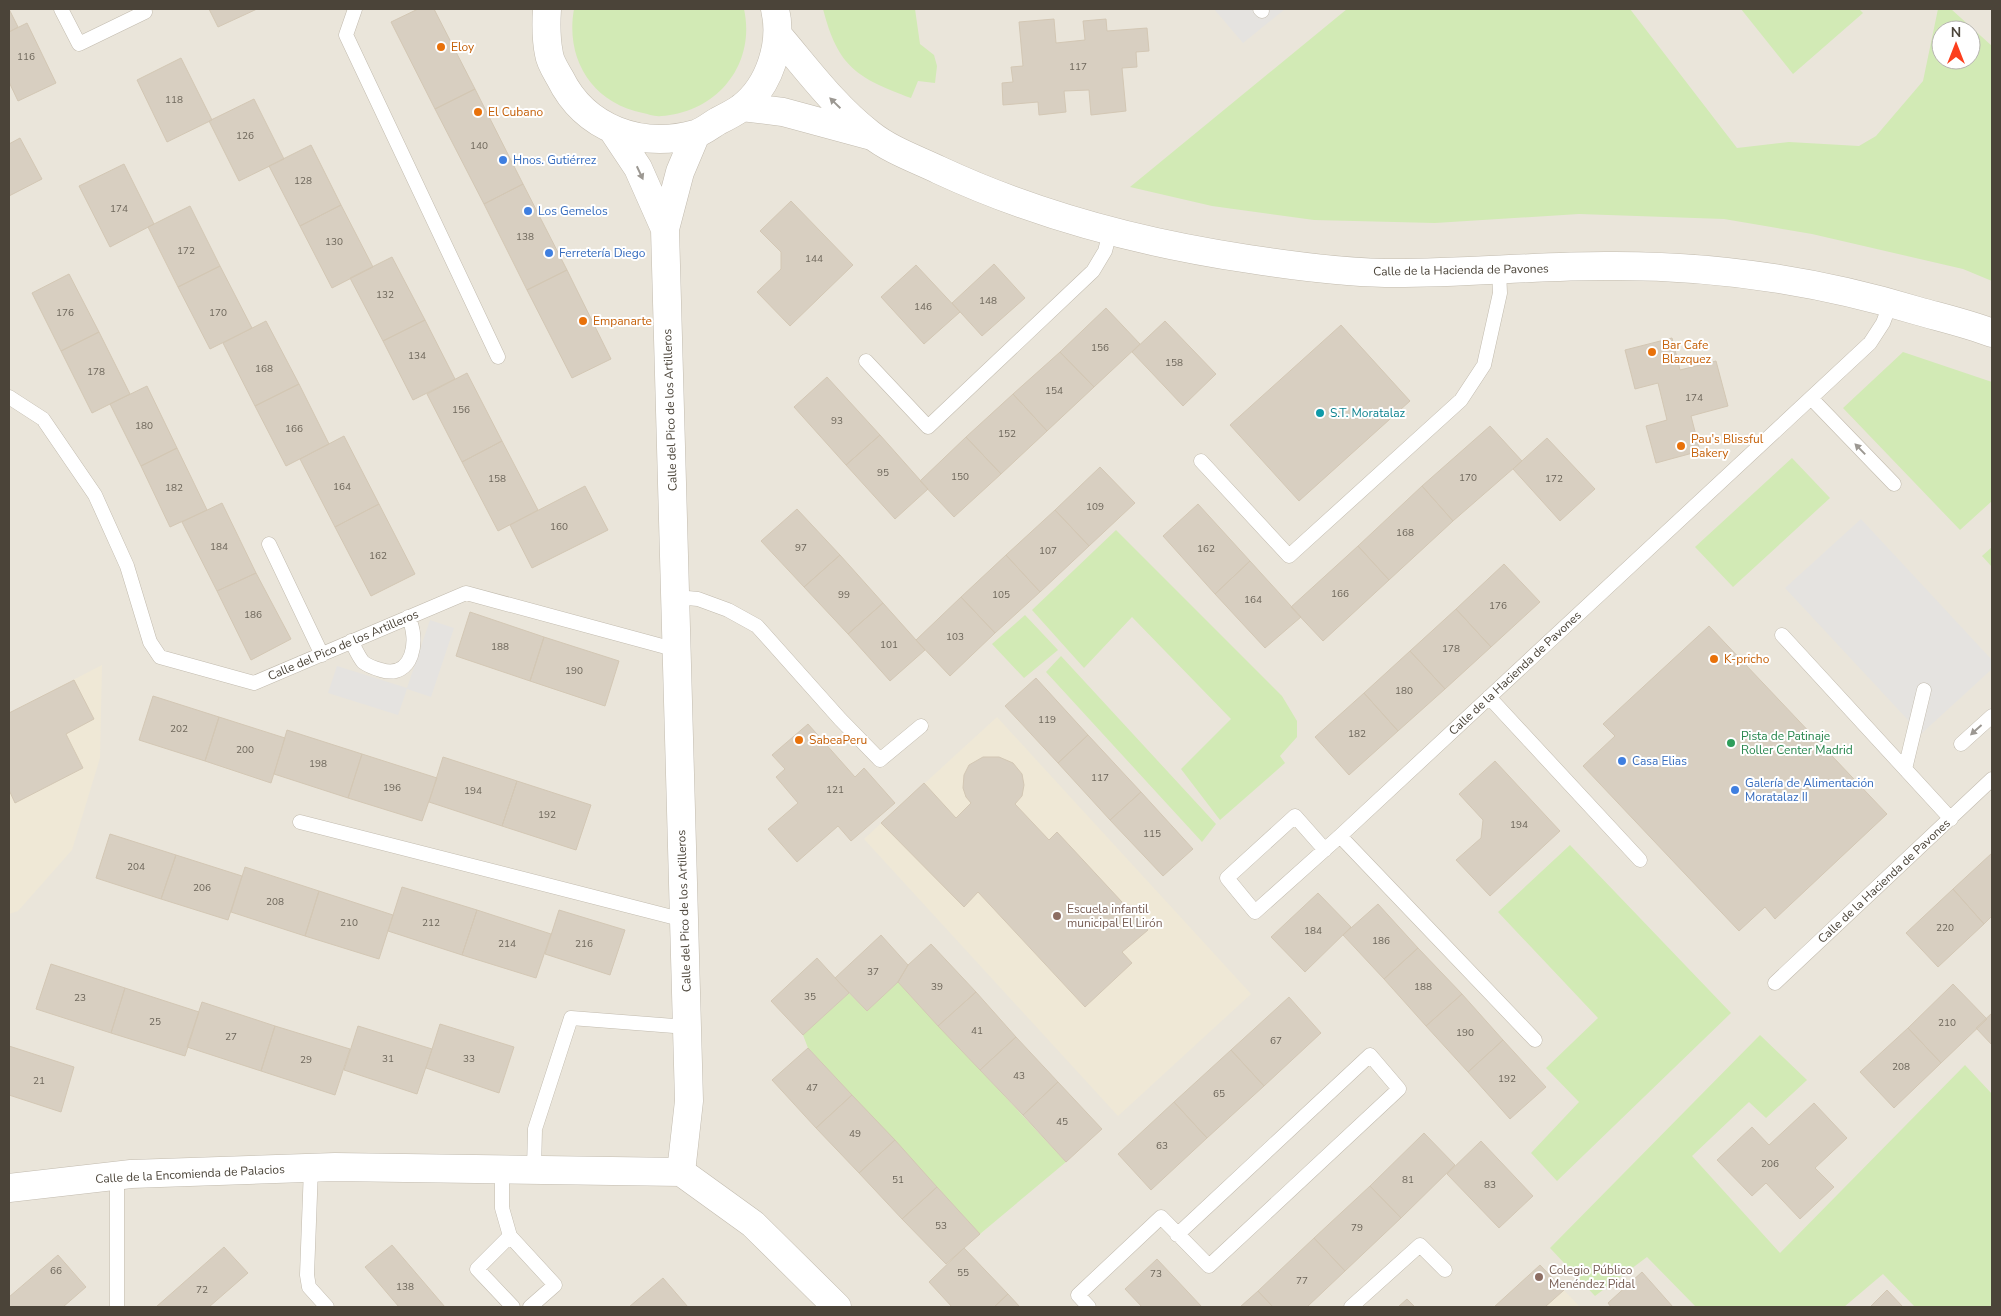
<svg xmlns="http://www.w3.org/2000/svg" width="2001" height="1316" viewBox="0 0 2001 1316" font-family="'Nunito Sans',sans-serif">
	<style>
		.residential { fill: #eae5da; fill-rule: evenodd }
		.education { fill: #efe8d6 }
		.green { fill: #d2eab5; fill-rule: evenodd }
		.parking { fill: #e5e3e0 }
		.building { fill: #d8cfc1; stroke: #d3c7b4 }
		.lines { fill: none; stroke-linecap: round; stroke-linejoin: round }
		.service-casing { stroke: #c2bbae; stroke-width: 15 }
		.minor-casing { stroke: #c2bbae; stroke-width: 29 }
		.tertiary-casing { stroke: #c2bbae; stroke-width: 29 }
		.service { stroke: #fff; stroke-width: 14 }
		.minor { stroke: #fff; stroke-width: 28 }
		.tertiary { stroke: #fff; stroke-width: 28 }
		.oneway { fill: #9c9892 }
		.food-dot { fill: #e8710a; stroke: #fff; stroke-width: 2 }
		.shop-dot { fill: #3f7fe0; stroke: #fff; stroke-width: 2 }
		.culture-dot { fill: #0f9aa8; stroke: #fff; stroke-width: 2 }
		.leisure-dot { fill: #2e9e5b; stroke: #fff; stroke-width: 2 }
		.education-dot { fill: #8d6e63; stroke: #fff; stroke-width: 2 }
		.labels { text-anchor: middle; dominant-baseline: central; stroke-width: 4; stroke-linejoin: round; paint-order: stroke }
		.number-label { font-size: 10px; fill: #6e675b }
		.food-label { font-size: 12px; fill: #c56008; stroke: #fff; text-anchor: start }
		.shop-label { font-size: 12px; fill: #366cbe; stroke: #fff; text-anchor: start }
		.street-label { font-size: 12px; fill: #4b4439; stroke: #fff }
		.culture-label { font-size: 12px; fill: #0d838f; stroke: #fff; text-anchor: start }
		.leisure-label { font-size: 12px; fill: #27864d; stroke: #fff; text-anchor: start }
		.education-label { font-size: 12px; fill: #785e54; stroke: #fff; text-anchor: start }
	</style>
	<rect width="100%" height="100%" fill="#f6f3ec"/>
	<path class="residential" d="M9 9H1992V1307H9ZM1941 30H1971V60H1941Z"/>
	<path class="education" d="M102 665 100 758 72 850 18 911 9 914V713Z
		M997 717 1251 994 1118 1116 864 839Z
		M1540 1265 1580 1307H1494Z"/>
	<path class="green" d="M574 9H744C756 64 718 112 661 116 655 117 648 114 643 113 592 103 565 59 574 9Z
		M823 9H915L920 44 934 55 937 66 935 83 918 81 911 98C857 78 838 67 823 9Z
		M1347 9H1630L1737 148 1789 142 1859 146 1876 136 1923 81 1938 9H1951L1992 46V281L1963 269 1812 234 1724 219 1579 214 1435 223 1314 220 1212 206 1130 187ZM1941 30H1971V60H1941Z
		M1741 9H1859L1863 13 1793 74Z
		M1903 352 1992 382V501L1960 530 1843 408Z
		M1792 458 1830 498 1733 587 1695 547Z
		M1116 530 1282 696 1297 721V737L1280 756 1285 763 1220 820 1181 769 1231 719 1132 617 1084 668 1032 610Z
		M1992 547V567L1982 556Z
		M1025 615 1058 650 1024 678 992 644Z
		M1061 656 1216 824 1202 842 1046 672Z
		M1570 845 1731 1013 1557 1181 1531 1153 1579 1102 1546 1068 1598 1018 1498 912Z
		M898 982 1066 1162 980 1234 808 1048 803 1035 849 993 867 1011Z
		M1760 1035 1807 1080 1766 1118 1749 1102 1692 1156 1780 1253 1965 1065 1992 1094V1307H1915L1883 1274 1844 1307H1696L1647 1257 1595 1296 1550 1248Z"/>
	<path class="parking" d="M1214 9H1285L1243 43Z
		M1861 519 1992 660V669L1921 734 1785 588Z
		M430 620 454 628 431 697 407 689 398 715 328 693 337 666 407 688Z"/>
	<path class="building" d="M9 9 18 27 9 32Z
		M209 9H257L218 27Z
		M418 9H434L475 89 435 109 391 22Z
		M1054 19 1056 43 1085 40 1083 21 1106 19 1107 31 1147 28 1149 51 1136 52 1137 67 1122 68 1126 111 1091 115 1089 90 1064 91 1066 112 1039 115 1038 102 1003 105 1002 83 1013 82 1011 67 1023 66 1019 22Z
		M27 23 56 83 18 101 9 82V32Z
		M181 58 212 120 167 142 137 80Z
		M475 89 523 184 484 204 435 109Z
		M254 99 284 159 239 181 209 121Z
		M20 138 42 179 9 196V144Z
		M311 145 341 205 300 226 269 166Z
		M124 164 154 224 110 247 79 186Z
		M523 184 567 270 527 290 484 204Z
		M791 201 853 265 790 326 757 292 781 269V252L760 231Z
		M341 205 373 267 332 288 300 226Z
		M190 206 220 266 178 287 148 227Z
		M392 257 425 320 383 341 350 278Z
		M994 264 1025 298 982 336 952 303Z
		M916 265 960 312 924 344 881 297Z
		M220 266 252 328 210 349 178 287Z
		M567 270 611 359 572 378 527 290Z
		M69 274 99 332 61 351 32 293Z
		M1106 308 1140 344 1094 387 1060 352Z
		M425 320 455 379 413 400 383 341Z
		M266 321 299 384 255 406 223 343Z
		M1165 321 1216 374 1183 406 1132 352Z
		M1341 325 1410 401 1299 501 1230 425Z
		M99 332 130 394 92 413 61 351Z
		M1672 338 1680 370 1716 361 1728 406 1691 416 1700 451 1656 463 1646 426 1667 420 1658 383 1635 389 1625 350Z
		M1060 352 1094 387 1047 431 1013 394Z
		M467 373 502 441 462 462 427 394Z
		M827 377 880 435 846 465 794 407Z
		M299 384 329 444 286 466 255 406Z
		M147 386 177 448 141 466 110 404Z
		M1013 394 1047 431 1001 474 966 437Z
		M1490 426 1522 461 1453 521 1422 486Z
		M880 435 928 489 895 519 846 465Z
		M344 436 379 504 335 527 300 459Z
		M966 437 1001 474 954 517 920 481Z
		M1547 438 1595 489 1560 521 1513 469Z
		M502 441 538 510 498 531 462 462Z
		M177 448 207 510 170 527 141 466Z
		M1100 467 1135 503 1089 546 1055 510Z
		M585 486 608 530 532 568 510 525Z
		M1422 486 1453 521 1389 580 1358 546Z
		M222 503 256 573 217 591 182 522Z
		M379 504 415 574 371 596 335 527Z
		M1198 504 1250 561 1215 594 1163 536Z
		M797 509 840 555 804 587 761 541Z
		M1055 510 1089 546 1040 592 1006 555Z
		M1358 546 1389 580 1323 641 1291 607Z
		M840 555 883 603 848 634 804 587Z
		M1006 555 1040 592 995 633 961 597Z
		M1250 561 1301 617 1265 648 1215 594Z
		M1504 564 1540 602 1491 647 1456 609Z
		M256 573 291 639 251 660 217 591Z
		M961 597 995 633 950 676 916 640Z
		M883 603 925 650 890 681 848 634Z
		M1456 609 1491 647 1445 689 1410 651Z
		M470 612 544 637 530 681 456 656Z
		M1709 626 1887 814 1775 919 1765 907 1739 931 1583 766 1615 736 1603 724Z
		M544 637 619 661 605 706 530 681Z
		M1410 651 1445 689 1398 731 1364 693Z
		M1036 678 1088 735 1058 763 1005 706Z
		M74 680 94 719 66 734 83 768 15 803 9 790V713Z
		M1364 693 1398 731 1349 775 1315 737Z
		M153 696 219 717 205 761 139 740Z
		M219 717 285 738 271 783 205 761Z
		M808 724 855 777 864 768 895 803 851 841 838 826 797 862 768 829 798 803 776 777 785 769 772 755Z
		M287 730 362 754 348 798 274 774Z
		M1088 735 1141 792 1110 820 1058 763Z
		M362 754 437 778 422 821 348 798Z
		M443 757 517 781 502 826 429 802Z
		M983 757H999L1013 763 1022 774 1024 785 1022 796 1015 804 1049 840 1057 832 1148 930 1122 952 1132 963 1085 1007 978 892 964 907 881 823 924 783 956 818 971 803 966 797 963 788 964 775 969 765Z
		M1495 761 1560 831 1490 896 1456 860 1481 838 1483 820 1459 794Z
		M517 781 591 805 576 850 502 826Z
		M1141 792 1193 849 1163 876 1110 820Z
		M110 834 176 855 161 899 96 878Z
		M1992 853V916L1984 924 1953 889Z
		M176 855 242 876 228 920 161 899Z
		M245 867 319 891 305 936 231 912Z
		M402 887 477 910 462 955 388 931Z
		M1953 889 1984 924 1938 967 1906 933Z
		M319 891 393 915 379 959 305 936Z
		M1318 893 1351 927 1305 972 1271 937Z
		M1378 904 1418 948 1384 979 1343 935Z
		M477 910 551 934 536 978 462 955Z
		M559 910 625 930 610 975 545 954Z
		M881 935 908 965 898 982 867 1011 835 978Z
		M931 944 976 992 938 1026 898 982 908 965Z
		M1418 948 1462 994 1426 1026 1384 979Z
		M817 958 849 993 803 1035 771 1001Z
		M51 964 125 988 111 1033 36 1009Z
		M1953 984 1987 1019 1941 1063 1908 1028Z
		M125 988 199 1012 185 1056 111 1033Z
		M976 992 1016 1037 980 1070 938 1026Z
		M1462 994 1503 1040 1468 1072 1426 1026Z
		M1289 997 1321 1033 1264 1086 1231 1050Z
		M202 1002 275 1026 261 1071 187 1047Z
		M1992 1013V1045L1976 1028Z
		M440 1024 514 1047 499 1093 426 1068Z
		M275 1026 350 1049 335 1095 261 1071Z
		M358 1026 432 1049 417 1094 344 1070Z
		M1908 1028 1941 1063 1894 1108 1860 1072Z
		M1016 1037 1058 1082 1023 1115 980 1070Z
		M1503 1040 1546 1087 1510 1119 1468 1072Z
		M9 1046 74 1067 61 1112 9 1095Z
		M808 1048 852 1095 816 1128 772 1080Z
		M1231 1050 1264 1086 1207 1138 1174 1102Z
		M1058 1082 1102 1129 1066 1162 1023 1115Z
		M852 1095 895 1140 859 1173 816 1128Z
		M1174 1102 1207 1138 1151 1190 1118 1154Z
		M1814 1103 1847 1138 1815 1168 1834 1187 1800 1219 1766 1183 1752 1196 1717 1160 1752 1127 1769 1145Z
		M1424 1133 1455 1165 1401 1218 1370 1186Z
		M895 1140 937 1187 902 1219 859 1173Z
		M1481 1141 1533 1196 1499 1228 1447 1174Z
		M1370 1186 1401 1218 1345 1271 1314 1238Z
		M937 1187 980 1234 946 1264 902 1219Z
		M1314 1238 1345 1271 1307 1307H1273L1258 1291Z
		M392 1245 445 1307H399L365 1267Z
		M224 1247 248 1273 209 1307H156Z
		M964 1248 1008 1294 994 1307H952L929 1282Z
		M58 1255 86 1287 63 1307H9V1297Z
		M1157 1259 1202 1307H1142L1125 1289Z
		M1540 1265 1564 1290 1545 1307H1494Z
		M1642 1272 1673 1307H1611L1608 1303Z
		M663 1278 688 1307H629Z
		M1887 1290 1903 1307H1870Z
		M1258 1291 1273 1307H1240Z
		M1008 1294 1020 1307H994Z
		M1407 1299 1415 1307H1398Z"/>
	<g class="lines">
		<defs>
			<path id="service" d="M61 9 79 44 145 12 143 9
				M355 9 346 35 498 357
				M1260 9 1262 11
				M866 361 928 427 1093 271 1105 251 1110 232
				M9 397 43 419 95 495 127 566 150 642 160 657 254 683 466 593 677 650
				M1811 398 1894 484
				M1201 461 1289 556 1461 400 1484 365 1500 293 1499 270
				M269 544 322 655
				M676 597 698 599 728 610 757 626 840 719 880 760 921 726
				M1782 635 1951 819
				M351 641C355 648 358 656 363 662 368 666 374 668 381 670 413 680 420 639 408 617
				M1489 697 1640 860
				M1961 744 1992 716
				M1905 769 1924 690
				M300 822 684 920
				M1340 836 1535 1040
				M1325 850 1295 816 1227 878 1255 912 1340 836 1870 343 1883 323 1891 302
				M1775 983 1992 779
				M311 1168 307 1275 309 1287 327 1307
				M502 1169V1208L510 1236 555 1285 530 1307
				M534 1169 535 1129 571 1018 687 1027
				M117 1176V1307
				M510 1236 477 1269 513 1307
				M1089 1307 1078 1295 1161 1217 1209 1266 1399 1089 1370 1055 1177 1235
				M1351 1307 1420 1245 1445 1270"/>
			<path id="minor" d="M547 9C546 24 546 39 549 54 550 62 556 71 560 78 585 129 641 149 695 134 703 132 711 125 718 121 726 117 734 113 741 108 770 86 783 43 775 9
				M778 35C807 69 834 106 870 134 890 150 916 159 939 170 1038 216 1141 243 1249 259 1294 266 1339 272 1385 273 1458 274 1531 266 1605 266 1711 265 1816 280 1918 311 1943 318 1969 324 1992 333
				M742 107 783 112 868 135
				M614 132 638 168 665 229
				M681 1172 689 1101 665 229 680 172 696 134"/>
			<path id="tertiary" d="M9 1188 131 1174 335 1167 681 1172 753 1224 837 1307"/>
		</defs>
		<use href="#service" class="service-casing"/>
		<use href="#minor" class="minor-casing"/>
		<use href="#tertiary" class="tertiary-casing"/>
		<use href="#service" class="service"/>
		<use href="#minor" class="minor"/>
		<use href="#tertiary" class="tertiary"/>
	</g>
	<defs><path id="oneway-solid" d="M-6-.8H1V-3.2L6.5 0L1 3.2V.8H-6Z" transform="scale(1.25)"/></defs>
	<g class="oneway">
		<use href="#oneway-solid" transform="translate(835 103) rotate(-136)"/>
		<use href="#oneway-solid" transform="translate(640 173) rotate(65)"/>
		<use href="#oneway-solid" transform="translate(1860 449) rotate(-134)"/>
		<use href="#oneway-solid" transform="translate(1976 730) rotate(138)"/>
	</g>
	<g class="food-dot">
		<circle cx="441" cy="47" r="5"/>
		<circle cx="478" cy="112" r="5"/>
		<circle cx="583" cy="321" r="5"/>
		<circle cx="1652" cy="352" r="5"/>
		<circle cx="1681" cy="446" r="5"/>
		<circle cx="1714" cy="659" r="5"/>
		<circle cx="799" cy="740" r="5"/>
	</g>
	<g class="shop-dot">
		<circle cx="503" cy="160" r="5"/>
		<circle cx="528" cy="211" r="5"/>
		<circle cx="549" cy="253" r="5"/>
		<circle cx="1622" cy="761" r="5"/>
		<circle cx="1735" cy="790" r="5"/>
	</g>
	<circle class="culture-dot" cx="1320" cy="413" r="5"/>
	<circle class="leisure-dot" cx="1731" cy="743" r="5"/>
	<g class="education-dot">
		<circle cx="1057" cy="916" r="5"/>
		<circle cx="1539" cy="1277" r="5"/>
	</g>
	<g class="labels">
		<g class="number-label">
			<text x="26" y="57">116</text>
			<text x="1078" y="67">117</text>
			<text x="174" y="100">118</text>
			<text x="245" y="136">126</text>
			<text x="479" y="146">140</text>
			<text x="303" y="181">128</text>
			<text x="119" y="209">174</text>
			<text x="525" y="237">138</text>
			<text x="334" y="242">130</text>
			<text x="186" y="251">172</text>
			<text x="814" y="259">144</text>
			<text x="385" y="295">132</text>
			<text x="988" y="301">148</text>
			<text x="923" y="307">146</text>
			<text x="65" y="313">176</text>
			<text x="218" y="313">170</text>
			<text x="1100" y="348">156</text>
			<text x="417" y="356">134</text>
			<text x="1174" y="363">158</text>
			<text x="264" y="369">168</text>
			<text x="96" y="372">178</text>
			<text x="1054" y="391">154</text>
			<text x="1694" y="398">174</text>
			<text x="461" y="410">156</text>
			<text x="837" y="421">93</text>
			<text x="144" y="426">180</text>
			<text x="294" y="429">166</text>
			<text x="1007" y="434">152</text>
			<text x="883" y="473">95</text>
			<text x="960" y="477">150</text>
			<text x="1468" y="478">170</text>
			<text x="497" y="479">158</text>
			<text x="1554" y="479">172</text>
			<text x="342" y="487">164</text>
			<text x="174" y="488">182</text>
			<text x="1095" y="507">109</text>
			<text x="559" y="527">160</text>
			<text x="1405" y="533">168</text>
			<text x="219" y="547">184</text>
			<text x="801" y="548">97</text>
			<text x="1206" y="549">162</text>
			<text x="1048" y="551">107</text>
			<text x="378" y="556">162</text>
			<text x="1340" y="594">166</text>
			<text x="844" y="595">99</text>
			<text x="1001" y="595">105</text>
			<text x="1253" y="600">164</text>
			<text x="1498" y="606">176</text>
			<text x="253" y="615">186</text>
			<text x="955" y="637">103</text>
			<text x="889" y="645">101</text>
			<text x="500" y="647">188</text>
			<text x="1451" y="649">178</text>
			<text x="574" y="671">190</text>
			<text x="1404" y="691">180</text>
			<text x="1047" y="720">119</text>
			<text x="179" y="729">202</text>
			<text x="1357" y="734">182</text>
			<text x="245" y="750">200</text>
			<text x="318" y="764">198</text>
			<text x="1100" y="778">117</text>
			<text x="392" y="788">196</text>
			<text x="835" y="790">121</text>
			<text x="473" y="791">194</text>
			<text x="547" y="815">192</text>
			<text x="1519" y="825">194</text>
			<text x="1152" y="834">115</text>
			<text x="136" y="867">204</text>
			<text x="202" y="888">206</text>
			<text x="275" y="902">208</text>
			<text x="349" y="923">210</text>
			<text x="431" y="923">212</text>
			<text x="1945" y="928">220</text>
			<text x="1313" y="931">184</text>
			<text x="1381" y="941">186</text>
			<text x="507" y="944">214</text>
			<text x="584" y="944">216</text>
			<text x="873" y="972">37</text>
			<text x="937" y="987">39</text>
			<text x="1423" y="987">188</text>
			<text x="810" y="997">35</text>
			<text x="80" y="998">23</text>
			<text x="155" y="1022">25</text>
			<text x="1947" y="1023">210</text>
			<text x="977" y="1031">41</text>
			<text x="1465" y="1033">190</text>
			<text x="231" y="1037">27</text>
			<text x="1276" y="1041">67</text>
			<text x="388" y="1059">31</text>
			<text x="469" y="1059">33</text>
			<text x="306" y="1060">29</text>
			<text x="1901" y="1067">208</text>
			<text x="1019" y="1076">43</text>
			<text x="1507" y="1079">192</text>
			<text x="39" y="1081">21</text>
			<text x="812" y="1088">47</text>
			<text x="1219" y="1094">65</text>
			<text x="1062" y="1122">45</text>
			<text x="855" y="1134">49</text>
			<text x="1162" y="1146">63</text>
			<text x="1770" y="1164">206</text>
			<text x="898" y="1180">51</text>
			<text x="1408" y="1180">81</text>
			<text x="1490" y="1185">83</text>
			<text x="941" y="1226">53</text>
			<text x="1357" y="1228">79</text>
			<text x="56" y="1271">66</text>
			<text x="963" y="1273">55</text>
			<text x="1156" y="1274">73</text>
			<text x="1302" y="1281">77</text>
			<text x="405" y="1287">138</text>
			<text x="202" y="1290">72</text>
		</g>
		<g class="food-label">
			<text x="451" y="47">Eloy</text>
			<text x="488" y="112">El Cubano</text>
			<text x="593" y="321">Empanarte</text>
			<text x="1662" y="345">Bar Cafe<tspan x="1662" dy="14">Blazquez</tspan></text>
			<text x="1691" y="439">Pau's Blissful<tspan x="1691" dy="14">Bakery</tspan></text>
			<text x="1724" y="659">K-pricho</text>
			<text x="809" y="740">SabeaPeru</text>
		</g>
		<g class="shop-label">
			<text x="513" y="160">Hnos. Gutiérrez</text>
			<text x="538" y="211">Los Gemelos</text>
			<text x="559" y="253">Ferretería Diego</text>
			<text x="1632" y="761">Casa Elias</text>
			<text x="1745" y="783">Galería de Alimentación<tspan x="1745" dy="14">Moratalaz II</tspan></text>
		</g>
		<g class="street-label">
			<text transform="translate(1461 270) rotate(-1)">Calle de la Hacienda de Pavones</text>
			<text transform="translate(670 410) rotate(-92)">Calle del Pico de los Artilleros</text>
			<text transform="translate(343 645) rotate(-23)">Calle del Pico de los Artilleros</text>
			<text transform="translate(1515 673) rotate(-43)">Calle de la Hacienda de Pavones</text>
			<text transform="translate(1884 881) rotate(-43)">Calle de la Hacienda de Pavones</text>
			<text transform="translate(684 911) rotate(-92)">Calle del Pico de los Artilleros</text>
			<text transform="translate(190 1174) rotate(-3)">Calle de la Encomienda de Palacios</text>
		</g>
		<g class="culture-label">
			<text x="1330" y="413">S.T. Moratalaz</text>
		</g>
		<g class="leisure-label">
			<text x="1741" y="736">Pista de Patinaje<tspan x="1741" dy="14">Roller Center Madrid</tspan></text>
		</g>
		<g class="education-label">
			<text x="1067" y="909">Escuela infantil<tspan x="1067" dy="14">municipal El Lirón</tspan></text>
			<text x="1549" y="1270">Colegio Público<tspan x="1549" dy="14">Menéndez Pidal</tspan></text>
		</g>
	</g>
	<rect width="2001" height="1316" fill="none" stroke="#4b4439" stroke-width="20"/>
	<g transform="translate(1956 45)"><circle r="24" fill="#ffffff" stroke="#b7b4b0"/>
	<path d="M0-4L9 19L0 12L-9 19Z" fill="#fc3f1d"/>
	<text y="-8" font-size="14" font-weight="bold" text-anchor="middle" fill="#4b4439">N</text>
	</g>
</svg>
